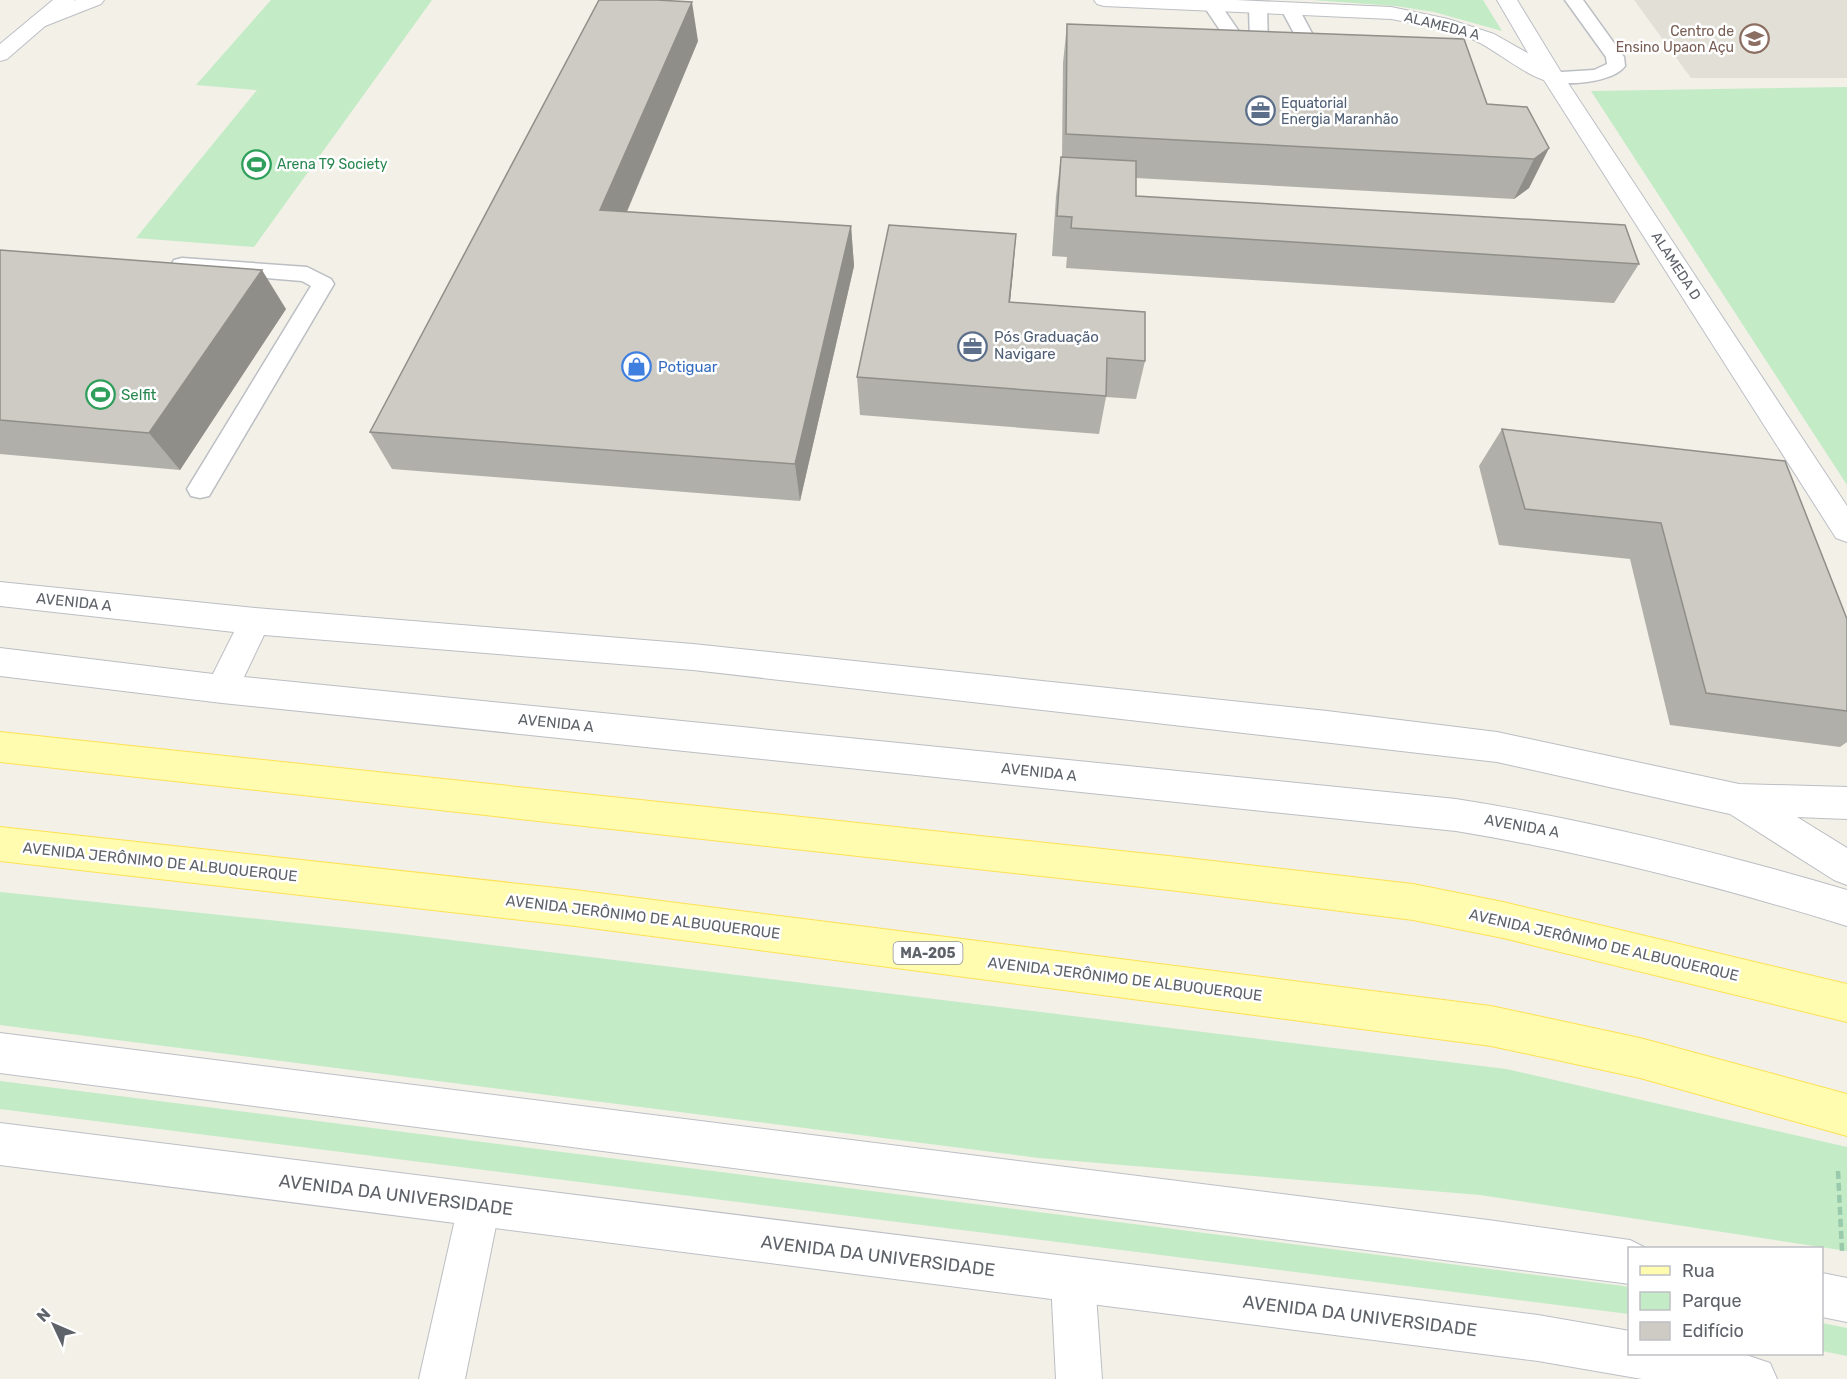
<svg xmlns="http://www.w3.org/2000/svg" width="1847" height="1379" viewBox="0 0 1847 1379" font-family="Rubik,sans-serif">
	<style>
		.education { fill: #e2e0d6 }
		.green { fill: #c2ebc6 }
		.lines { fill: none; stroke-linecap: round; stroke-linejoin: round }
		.lane-casing { stroke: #bbbec3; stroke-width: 3 }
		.street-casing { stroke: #bbbec3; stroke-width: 2 }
		.secondary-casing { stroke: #bcbfc6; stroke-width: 2 }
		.primary-casing { stroke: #fee153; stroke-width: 2 }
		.path { stroke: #99caac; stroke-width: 4.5; stroke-dasharray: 8 4; stroke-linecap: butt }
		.lane { fill: #fff; fill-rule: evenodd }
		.street { fill: #fff; fill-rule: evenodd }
		.secondary { fill: #fff; fill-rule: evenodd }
		.primary { fill: #fffbaf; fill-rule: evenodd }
		.wall { fill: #b0afa9 }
		.shaded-wall { fill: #908e89 }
		.building { fill: #cdcbc4; stroke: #908e89; stroke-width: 1.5 }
		.labels { text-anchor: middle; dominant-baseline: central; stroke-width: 5; stroke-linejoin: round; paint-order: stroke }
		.far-street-label { font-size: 14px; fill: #5e6269; stroke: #fff }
		.far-education-label { font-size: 14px; fill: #785e54; stroke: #fff; text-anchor: end }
		.far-service-label { font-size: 14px; fill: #4e5e75; stroke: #fff; text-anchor: start }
		.far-leisure-label { font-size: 14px; fill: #27864d; stroke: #fff; text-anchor: start }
		.shield { fill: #fff; stroke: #8e9196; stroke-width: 1.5 }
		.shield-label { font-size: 14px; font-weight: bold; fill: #5e6269 }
		.service-label { font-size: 15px; fill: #4e5e75; stroke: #fff; text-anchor: start }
		.shop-label { font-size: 15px; fill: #366cbe; stroke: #fff; text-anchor: start }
		.leisure-label { font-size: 15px; fill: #27864d; stroke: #fff; text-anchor: start }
		.street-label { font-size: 15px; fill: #5e6269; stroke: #fff }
		.near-street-label { font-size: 18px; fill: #5e6269; stroke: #fff }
	</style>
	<rect width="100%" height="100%" fill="#f2f0e7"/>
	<path class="education" d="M1634 0H1847V78H1691Z"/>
	<path class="green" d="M271 0H432L254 247 136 238 257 90 196 85Z
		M1312 0H1483L1502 31 1434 12 1396 6Z
		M1847 87V485L1591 91Z
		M0 892 394 933 1506 1069 1847 1147V1251L1480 1195 1039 1158 0 1025Z
		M0 1081 1616 1285 1629 1287V1314L0 1109Z
		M1822 1323 1847 1328V1356L1822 1351Z"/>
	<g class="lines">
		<defs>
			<path id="lane" d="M1213 0 1218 1 1247 43 1244 47 1250 45 1249 7 1252 3H1264L1267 7 1268 47C1258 61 1229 60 1214 56L1211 52 1228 42 1203 5Z
				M1565 0H1583L1624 57 1625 66C1613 83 1565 86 1546 81L1544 77 1546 73 1594 70 1607 64 1606 57Z
				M1290 4 1299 9 1322 52 1319 56 1313 57 1304 52 1281 9Z
				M182 258 307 267 331 279 334 284 209 496 200 498 191 496 187 489 311 286 302 281 174 270 171 265 174 260Z"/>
			<path id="street" d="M76 0H104L101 4 45 26H31L28 22 31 18Z
				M1094 0H1236L1391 7 1448 19 1494 34 1561 72 1564 77 1561 82C1540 87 1501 54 1482 44 1455 29 1421 25 1391 19L1104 6 1097 4Z
				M0 582 255 608 693 644 1327 711 1497 732 1739 784 1847 787V819L1797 817 1847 848V885L1834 880 1730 814 1497 762 693 670 264 635 244 677 1456 799C1589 820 1718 852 1847 890V926C1718 886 1589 853 1456 831L222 703 0 676V648L213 674 234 632 0 606Z
				M479 1185 494 1191 500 1206 465 1379H419L458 1206 464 1191Z
				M1073 1259 1089 1265 1095 1281 1102 1379H1056L1051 1281 1057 1265Z"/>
			<path id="secondary" d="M53 0H75L7 59 0 61V44Z
				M1497 0H1517L1564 77 1847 506V542L1836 538 1542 77Z
				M0 1033 1488 1220 1630 1240 1646 1248H1630V1284L0 1073Z
				M0 1123 1538 1315 1630 1331V1354H1743L1770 1363 1777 1379H1642L1538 1361 0 1165Z
				M1822 1273 1847 1278V1322L1822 1317Z"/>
			<path id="primary" d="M0 732 1178 857 1413 884 1503 902 1847 984V1022L1503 938 1413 920 1178 891 0 762Z
				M0 827 575 890 1491 1006 1640 1038 1847 1094V1136L1640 1078 1491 1046 575 926 0 861Z"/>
		</defs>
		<use href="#lane" class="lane-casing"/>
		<use href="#street" class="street-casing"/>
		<use href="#secondary" class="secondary-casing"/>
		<use href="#primary" class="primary-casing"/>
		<path class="path" d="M1838 1171 1842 1251"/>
		<use href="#lane" class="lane"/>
		<use href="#street" class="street"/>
		<use href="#secondary" class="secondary"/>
		<use href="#primary" class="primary"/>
	</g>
	<path class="wall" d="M1067 24 1487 104 1549 148 1529 188 1514 199 1136 178V196L1639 264 1614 303 1066 268 1067 257 1052 256 1056 196 1061 157H1062L1063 63Z
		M698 41 627 212 851 226 854 266 800 501 392 469 370 432Z
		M1016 234 1010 302 1145 361 1136 399 1106 397 1099 434 860 415 857 377Z
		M0 250 286 309 180 470 0 454Z
		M1502 429 1847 619V742L1840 747 1670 725 1630 559 1499 545 1479 466Z"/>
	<path class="shaded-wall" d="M692 2 698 41 611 249 600 210Z
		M1549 148 1529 188 1514 199 1534 159Z
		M851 226 854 266 800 501 795 464Z
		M1016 234 1013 273 1006 341 1009 302Z
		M262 270 286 309 180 470 149 433Z"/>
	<path class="building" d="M599 0H657L692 2 600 210 851 226 795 464 370 432Z
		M1067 24 1464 39 1487 104 1527 107 1549 148 1534 159 1066 134Z
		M1061 157 1136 161V196L1625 225 1639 264 1071 228 1072 217 1057 216Z
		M889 225 1016 234 1009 302 1145 312V361L1107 358 1106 396 857 377Z
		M0 250 262 270 149 433 0 420Z
		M1502 429 1785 461 1847 619V711L1706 693 1661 523 1525 509Z"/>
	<defs>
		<symbol id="school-ring" viewBox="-11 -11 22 22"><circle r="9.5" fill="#fff" stroke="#8d6e63" stroke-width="1.5"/><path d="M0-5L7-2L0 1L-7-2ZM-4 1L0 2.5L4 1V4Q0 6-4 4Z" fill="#8d6e63"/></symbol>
		<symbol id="office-ring" viewBox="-11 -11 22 22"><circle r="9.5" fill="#fff" stroke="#5c6f8a" stroke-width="1.5"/><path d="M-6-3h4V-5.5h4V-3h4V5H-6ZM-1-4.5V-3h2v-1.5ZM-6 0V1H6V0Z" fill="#5c6f8a"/></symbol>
		<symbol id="stadium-ring" viewBox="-11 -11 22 22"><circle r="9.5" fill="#fff" stroke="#2e9e5b" stroke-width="1.5"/><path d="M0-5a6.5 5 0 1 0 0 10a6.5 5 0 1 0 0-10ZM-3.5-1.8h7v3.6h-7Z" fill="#2e9e5b"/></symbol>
		<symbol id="shop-ring" viewBox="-11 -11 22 22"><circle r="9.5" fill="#fff" stroke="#3f7fe0" stroke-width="1.5"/><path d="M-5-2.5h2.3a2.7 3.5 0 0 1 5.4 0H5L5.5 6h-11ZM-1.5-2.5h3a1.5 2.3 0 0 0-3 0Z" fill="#3f7fe0"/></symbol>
	</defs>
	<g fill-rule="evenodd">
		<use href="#school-ring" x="1738" y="22" width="33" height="33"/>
		<use href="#office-ring" x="1244" y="94" width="33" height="33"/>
		<use href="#stadium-ring" x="240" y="148" width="33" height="33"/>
		<use href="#office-ring" x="956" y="330" width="33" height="33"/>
		<use href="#shop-ring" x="620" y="350" width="33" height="33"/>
		<use href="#stadium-ring" x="84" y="378" width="33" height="33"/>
	</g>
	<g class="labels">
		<g class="far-street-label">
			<text transform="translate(1442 26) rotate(14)">ALAMEDA A</text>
			<text transform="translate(1676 266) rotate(57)">ALAMEDA D</text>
		</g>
		<g class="far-education-label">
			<text x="1734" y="31">Centro de<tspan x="1734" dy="16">Ensino Upaon Açu</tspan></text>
		</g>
		<g class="far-service-label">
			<text x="1281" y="103">Equatorial<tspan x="1281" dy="16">Energia Maranhão</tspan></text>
		</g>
		<g class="far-leisure-label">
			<text x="277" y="164">Arena T9 Society</text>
		</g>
		<rect class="shield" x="893.5" y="942" width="69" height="22" rx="4.5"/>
		<g class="shield-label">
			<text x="928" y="953">MA-205</text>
		</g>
		<g class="service-label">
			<text x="994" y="337">Pós Graduação<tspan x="994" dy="17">Navigare</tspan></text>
		</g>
		<g class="shop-label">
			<text x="658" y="367">Potiguar</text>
		</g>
		<g class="leisure-label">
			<text x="121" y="395">Selfit</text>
		</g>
		<g class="street-label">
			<text transform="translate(74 602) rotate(6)">AVENIDA A</text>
			<text transform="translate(556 723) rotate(6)">AVENIDA A</text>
			<text transform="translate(1039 772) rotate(6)">AVENIDA A</text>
			<text transform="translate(1522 826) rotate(10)">AVENIDA A</text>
			<text transform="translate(160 862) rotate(6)">AVENIDA JERÔNIMO DE ALBUQUERQUE</text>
			<text transform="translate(643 917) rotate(7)">AVENIDA JERÔNIMO DE ALBUQUERQUE</text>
			<text transform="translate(1604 945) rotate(13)">AVENIDA JERÔNIMO DE ALBUQUERQUE</text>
			<text transform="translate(1125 979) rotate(7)">AVENIDA JERÔNIMO DE ALBUQUERQUE</text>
		</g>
		<g class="near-street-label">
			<text transform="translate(396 1195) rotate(7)">AVENIDA DA UNIVERSIDADE</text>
			<text transform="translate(878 1256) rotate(7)">AVENIDA DA UNIVERSIDADE</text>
			<text transform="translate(1360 1316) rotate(7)">AVENIDA DA UNIVERSIDADE</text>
		</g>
	</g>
	<rect x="1628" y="1247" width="195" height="108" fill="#ffffff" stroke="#bfc0c3" stroke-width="1.5"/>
	<rect x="1640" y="1266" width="30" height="9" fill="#fffbaf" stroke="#bfc0c3" stroke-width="1.5"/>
	<text x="1682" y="1277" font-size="18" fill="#5e6269">Rua</text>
	<rect x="1640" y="1292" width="30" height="18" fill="#c2ebc6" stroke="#bfc0c3" stroke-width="1.5"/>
	<text x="1682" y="1307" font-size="18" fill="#5e6269">Parque</text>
	<rect x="1640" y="1322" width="30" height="18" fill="#cdcbc4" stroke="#bfc0c3" stroke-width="1.5"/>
	<text x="1682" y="1337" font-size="18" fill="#5e6269">Edifício</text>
	<g transform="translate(54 1325) rotate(314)" stroke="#ffffff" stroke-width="4.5" paint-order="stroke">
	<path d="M0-4.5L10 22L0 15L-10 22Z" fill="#5e6269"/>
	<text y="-9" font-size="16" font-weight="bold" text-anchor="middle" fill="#5e6269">N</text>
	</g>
</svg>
